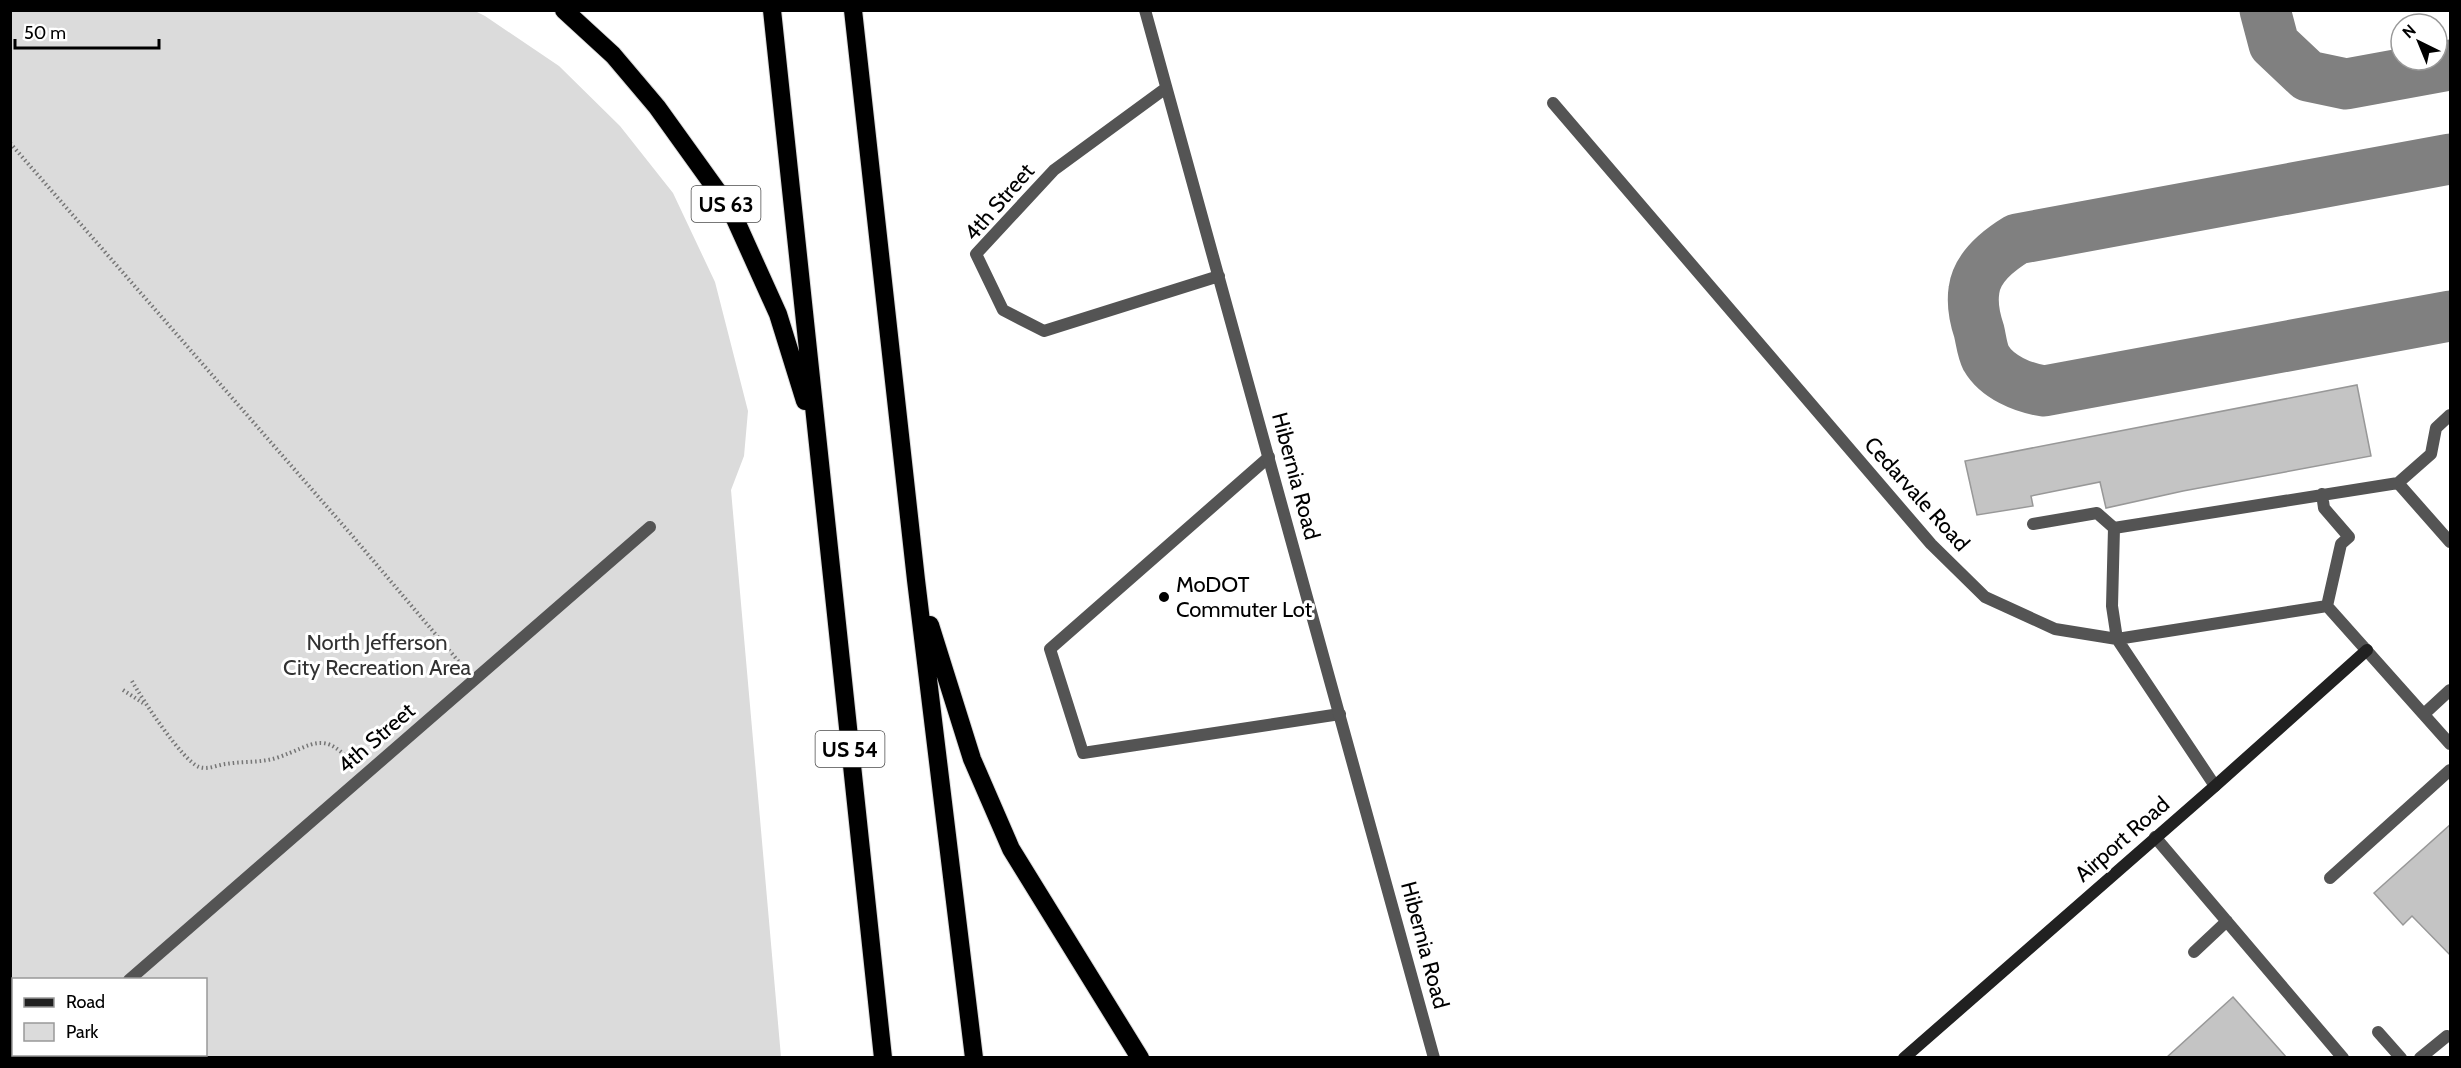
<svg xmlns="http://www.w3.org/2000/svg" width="2461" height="1068" viewBox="0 0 2461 1068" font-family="Cabin,sans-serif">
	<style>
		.green { fill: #dbdbdb; fill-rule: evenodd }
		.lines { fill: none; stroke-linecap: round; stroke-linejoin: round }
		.taxiway { stroke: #808080; stroke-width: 51 }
		.building { fill: #c4c4c4; stroke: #989898; stroke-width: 1.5 }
		.highway-casing { stroke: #dbdbdb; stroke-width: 20 }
		.path { stroke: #767676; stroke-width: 4; stroke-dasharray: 1.5 3; stroke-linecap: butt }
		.lane { stroke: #545454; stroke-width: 12 }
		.street { stroke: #545454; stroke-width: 12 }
		.secondary { stroke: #212121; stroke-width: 12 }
		.highway { stroke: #000; stroke-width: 18 }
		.poi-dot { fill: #000; stroke: #fff; stroke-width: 2 }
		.labels { text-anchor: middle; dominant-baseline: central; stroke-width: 6; stroke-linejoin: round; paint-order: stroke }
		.shield { fill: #fff; stroke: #4c4c4c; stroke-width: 1.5 }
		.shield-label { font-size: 21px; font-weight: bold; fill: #000 }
		.street-label { font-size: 22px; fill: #000; stroke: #fff }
		.poi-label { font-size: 22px; fill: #000; stroke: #fff; text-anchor: start }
		.park-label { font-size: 22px; fill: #323232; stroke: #fff }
	</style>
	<rect width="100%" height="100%" fill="#fff"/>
	<path class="green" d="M10 11H475L485 16 559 66 620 126 673 193 715 282 748 411 744 456 731 490 781 1057H11ZM14 980H206V1054H14Z"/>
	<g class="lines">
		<path class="taxiway" d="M2265 10 2274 44 2308 76 2346 84 2450 65
			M2450 159 2017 239C1999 250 1977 267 1974 290 1972 303 1975 319 1979 331 1981 339 1982 350 1986 358 1997 377 2023 388 2044 391L2450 316"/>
	</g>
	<path class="building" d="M2357 385 2371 456 2183 491 2106 508 2100 482 2031 496 2033 506 1977 515 1965 461Z
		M2451 824V956L2412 916 2403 925 2374 893Z
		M2233 997 2287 1058H2166Z"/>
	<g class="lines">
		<defs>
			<path id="highway" d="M564 10 613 55 657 107 731 210 778 314 805 401
				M772 10 883 1058
				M853 10 916 580 974 1058
				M930 625 972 759 1011 849 1140 1058"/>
		</defs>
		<use href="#highway" class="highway-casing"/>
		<path class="path" d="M10 143 349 532 465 669
			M132 681C142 699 182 760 199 767 208 770 217 765 226 764 243 761 260 763 276 758 316 745 322 728 356 767
			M123 690 143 703"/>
		<path class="lane" d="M1553 103 1931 544 1985 597 2055 629 2117 639 2327 606 2450 744
			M2450 415 2436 428 2431 454 2398 483 2450 542
			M1269 457 1050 649 1083 753 1340 714
			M2322 494 2324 508 2349 537 2341 544 2327 606
			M2033 524 2097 513 2114 528 2398 483
			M2114 528 2112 606 2117 639 2215 786
			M2424 714 2450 690
			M2155 837 2343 1058
			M2330 878 2450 770
			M2194 952 2227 921
			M2378 1032 2401 1058
			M2420 1058 2447 1036"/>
		<path class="street" d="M1145 10 1434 1058
			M1166 88 1054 170 976 254 1003 310 1044 331 1219 276
			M129 980 650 527
			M38 1058 42 1054"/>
		<path class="secondary" d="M1904 1058 2215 786 2367 650"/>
		<use href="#highway" class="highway"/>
	</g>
	<circle class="poi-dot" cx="1164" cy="597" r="6"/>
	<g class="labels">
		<g class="shield">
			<rect x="691.5" y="186" width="69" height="36" rx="4.5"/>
			<rect x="815.5" y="731" width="69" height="36" rx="4.5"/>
		</g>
		<g class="shield-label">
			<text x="726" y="204">US 63</text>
			<text x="850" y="749">US 54</text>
		</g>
		<g class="street-label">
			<text transform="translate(999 202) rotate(-49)">4th Street</text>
			<text transform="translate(1296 476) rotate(75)">Hibernia Road</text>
			<text transform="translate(1917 494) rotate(48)">Cedarvale Road</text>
			<text transform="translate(376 738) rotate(-41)">4th Street</text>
			<text transform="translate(2122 839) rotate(-41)">Airport Road</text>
			<text transform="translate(1425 945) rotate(75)">Hibernia Road</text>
		</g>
		<g class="poi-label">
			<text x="1176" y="584">MoDOT<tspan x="1176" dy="25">Commuter Lot</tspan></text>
		</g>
		<g class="park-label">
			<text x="377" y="642">North Jefferson<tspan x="377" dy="25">City Recreation Area</tspan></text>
		</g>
	</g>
	<rect width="2461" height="1068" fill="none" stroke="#000000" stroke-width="24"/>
	<rect x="12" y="978" width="195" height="78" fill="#ffffff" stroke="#999999" stroke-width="1.5"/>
	<rect x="24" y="998" width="30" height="9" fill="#212121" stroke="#999999" stroke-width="1.5"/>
	<text x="66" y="1008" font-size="18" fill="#000000">Road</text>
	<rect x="24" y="1023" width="30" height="18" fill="#dbdbdb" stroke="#999999" stroke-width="1.5"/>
	<text x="66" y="1038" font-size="18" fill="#000000">Park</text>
	<g transform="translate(2419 42) rotate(317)"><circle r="28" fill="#ffffff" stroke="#999999" stroke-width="1.5"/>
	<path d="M0-4.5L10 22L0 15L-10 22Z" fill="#000000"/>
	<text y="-9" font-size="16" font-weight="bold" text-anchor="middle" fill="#000000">N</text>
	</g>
	<path d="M15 39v9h144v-9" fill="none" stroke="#000000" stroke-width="3"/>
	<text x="24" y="39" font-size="18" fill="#000000" stroke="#ffffff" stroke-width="4.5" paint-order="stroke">50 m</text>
</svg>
